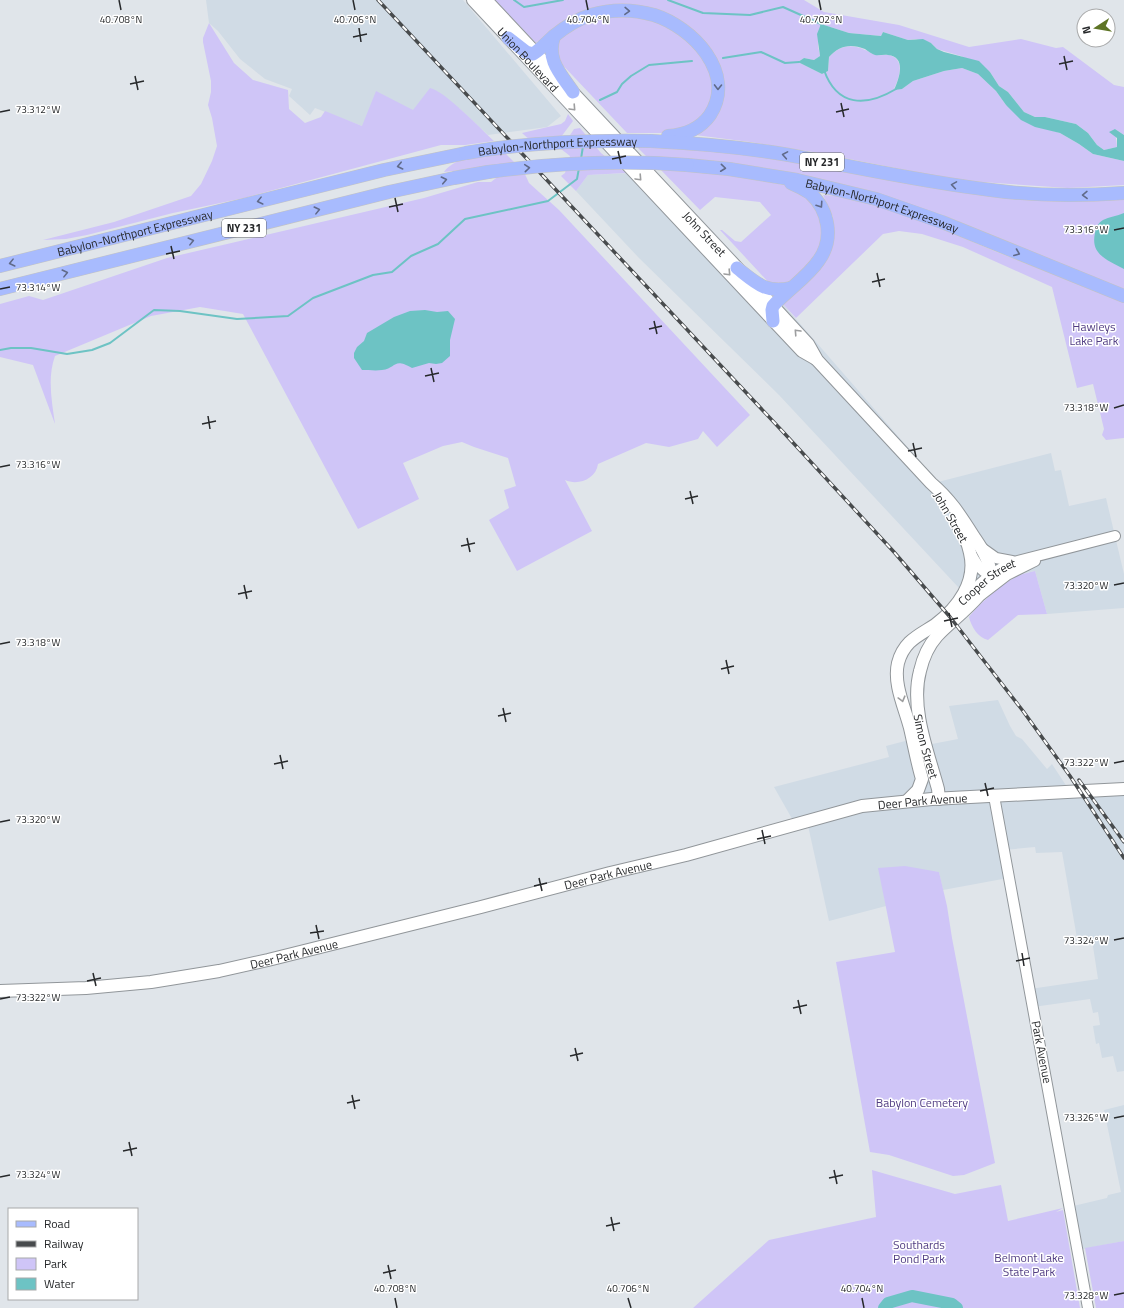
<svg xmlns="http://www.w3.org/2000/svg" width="1124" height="1308" viewBox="0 0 1124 1308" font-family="'Titillium Web',sans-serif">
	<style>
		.built { fill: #d0dbe5 }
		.green { fill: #cfc5f7 }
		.water { fill: #6dc3c4 }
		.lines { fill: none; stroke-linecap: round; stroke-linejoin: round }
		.stream { stroke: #6dc3c4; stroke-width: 2 }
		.river { stroke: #6dc3c4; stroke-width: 12 }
		.tertiary-casing { stroke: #91969a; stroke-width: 12 }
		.secondary-casing { stroke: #91969a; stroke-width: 14 }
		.primary-casing { stroke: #c2c3c3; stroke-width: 14 }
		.tertiary { stroke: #fff; stroke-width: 10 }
		.secondary { stroke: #fff; stroke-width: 12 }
		.primary { stroke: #a8bbfe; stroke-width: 13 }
		.rail-casing { stroke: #484b4d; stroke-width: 3.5 }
		.rail { stroke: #fff; stroke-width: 2; stroke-dasharray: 6; stroke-linecap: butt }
		.primary-bridge-casing { stroke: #c2c3c3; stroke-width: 14; stroke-linecap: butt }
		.primary-bridge { stroke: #a8bbfe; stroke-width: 13 }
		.oneway { stroke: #606a89 }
		.oneway2 { stroke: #9d9e9f }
		.ticks { fill: none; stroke: #26282a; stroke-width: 1.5 }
		.labels { text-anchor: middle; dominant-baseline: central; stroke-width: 3; stroke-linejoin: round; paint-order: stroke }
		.shield { fill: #fff; stroke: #67686a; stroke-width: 1 }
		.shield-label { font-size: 11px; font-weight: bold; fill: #26282a }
		.street-label { font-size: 12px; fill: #26282a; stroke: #fff }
		.park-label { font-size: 12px; fill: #503c82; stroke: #fff }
		.ticks-label { font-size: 10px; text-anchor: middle; fill: #26282a; stroke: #fff; stroke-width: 3; stroke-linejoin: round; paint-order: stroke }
	</style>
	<rect width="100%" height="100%" fill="#e0e5ea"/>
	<path class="built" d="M206 0H463L561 116 547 127 488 135 459 108 413 111 362 126 315 108 310 115 289 96 292 89 265 79 240 59 218 31 209 23Z
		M632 173 765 319 782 303 938 482 1051 453 1055 471 1061 470 1069 506 1106 498 1124 574V608L1047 614 1035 571 959 588 779 395 639 258 576 191 588 175Z
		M998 700 1010 726 1016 736 1022 739 1047 769 1052 764 1069 790 1124 787V1071L1117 1072 1113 1056 1102 1058 1099 1043 1096 1044 1093 1026 1100 1025 1098 1012 1093 1013 1090 999 1033 1007 1030 989 1098 979 1092 940 1078 944 1062 852 1036 853 1035 847 1004 850 1008 878 943 890 939 872 879 868 886 906 829 921 807 821 795 824 774 787 889 757 886 746 909 740 911 748 958 739 949 706Z
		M1124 1105V1241L1078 1250 1069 1207 1107 1198 1108 1195 1121 1192 1104 1110Z"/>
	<path class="green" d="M495 0H804L824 12 899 25 969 47 1021 39 1056 48 1063 47 1114 85 1124 87V135L1115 129 1117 147 1104 150 1097 145 1088 133 1076 124 1045 117H1035L1024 112 1008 92 999 86 990 72 961 56 937 49 931 43 916 39 908 40 883 32 881 36 849 33 821 24 818 46 820 56 814 60 804 58 798 62 822 74 828 71 829 57C839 46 851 43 865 50 869 51 873 55 877 55 881 56 885 54 889 55 906 59 899 79 894 89H902L913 81 944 71 962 68 978 74 996 91 1006 105 1050 130 1060 133 1079 144 1093 154 1124 161V185L1068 188 967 181 921 173 813 152 750 142 695 135C715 121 719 113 724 90L675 19 605 8 541 43 538 41 536 43Z
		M622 12 674 27 709 62 714 99 698 121 667 133H627L556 58 558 37 572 26Z
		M209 23 234 63 253 80 288 90 289 109 305 123 321 117 325 111 362 126 376 91 413 110 430 88C445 91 481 129 494 141L465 145H441L244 198 173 213 87 235 66 239 43 240 114 222 191 196 201 184 212 161 217 146 212 118 208 105 211 92V81L203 42V38Z
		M568 114 573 121 561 137 531 141 522 133 561 124 565 121Z
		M580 128 601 153 626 173 588 175 576 191 561 176 565 173 570 156 561 149 574 129Z
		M635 145H693L879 175 1124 197V289L1106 283 940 214 849 186 798 174 751 166 648 158Z
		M504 152 516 164 444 172C454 157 486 154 504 152Z
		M659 168 732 175 789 186 809 195 825 231 818 255 793 282 772 286 720 230H722L735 241 741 242 771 215 760 202 715 197 700 210Z
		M524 172 529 183 559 210 750 415 717 447 703 431 698 439 669 447 646 443 598 464C596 479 578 486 565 480L592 531 517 571 489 520 509 508 504 490 516 486 508 458 474 447 462 442 443 446 403 463 419 499 358 529 243 314 200 307 151 316 55 356C47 378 52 402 55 424L33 365 0 357V304L29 296 43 300 167 258 424 198 478 182H491L500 175Z
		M823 195 856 197 916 218 997 252 1124 302V438L1106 440 1102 435 1104 429 1093 384 1077 388 1052 287 963 247 922 234 899 231 883 234 796 318 782 303 827 258 834 240 833 217Z
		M1035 571 1047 614 1018 615 988 640C978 638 971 626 969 617 978 605 1006 580 1020 575 1025 573 1031 572 1035 571Z
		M905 866 939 872 947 906 952 938 995 1163 964 1175 953 1176 889 1155 870 1152 836 962 895 952 878 868Z
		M872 1170 955 1194 1001 1185 1008 1221 1063 1208 1056 1212 1063 1210 1080 1308H693L769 1240 876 1217Z
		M1124 1241V1308H1096L1085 1248Z"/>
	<path class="water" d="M821 24 849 33 881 36 883 32 908 40 923 39 931 43 937 49 944 52 979 61 990 72 999 86 1008 92 1024 112 1035 117H1045L1076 124 1088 133 1097 145 1104 150 1117 147V138L1109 132 1115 129 1124 135V161L1093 154 1079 144 1060 133 1035 127 1021 120 1006 105 996 91 978 74 962 68 944 71 913 81 902 89 894 90C899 79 907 57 888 55 884 54 879 56 875 55 872 54 868 51 865 49 850 43 839 46 829 57L828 71 822 74 798 62 804 58 814 60 820 56 817 34Z
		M1124 213V269C1108 260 1090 255 1095 233 1096 228 1098 223 1103 220 1109 217 1117 216 1124 213Z
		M425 310 437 312 448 311 455 319 450 340V356L442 363 436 364 429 363 412 368C393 357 397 368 382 370 376 371 368 370 362 370L354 358V353L357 347 364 341 367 333 394 317 410 311Z"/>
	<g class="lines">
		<path class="stream" d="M514 0 524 7 563 0
			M668 0 703 13 750 15 783 7 821 24V25
			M723 58 761 52 785 63 799 62
			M824 70C837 107 866 107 896 89
			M600 100 617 92 622 84 631 76 649 65 692 61
			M581 159 583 146
			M0 350 11 348H31L67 354 92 350 110 343 154 310 180 311 237 319 288 316 313 298 373 275 392 272 411 256 438 244 465 219 548 201 577 179 579 168"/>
		<path class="river" d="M884 1308 888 1303 912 1296 952 1304 957 1308"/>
		<defs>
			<g id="tertiary">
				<path d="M982 548 996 558 1012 561"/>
				<path d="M971 554C977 565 982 574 995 576"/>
				<path d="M981 595 1007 575 1035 561"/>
				<path id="s1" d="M960 602 990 575 1010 563 1115 536"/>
				<path d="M994 796 1088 1308"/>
			</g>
			<g id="secondary">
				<path id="s2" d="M473 0 770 317 802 351 816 359"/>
				<path id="s3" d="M486 0 773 306 808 344 817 360 931 483C950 499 960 515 974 537 980 546 990 560 990 572 991 593 951 620 937 636 929 645 923 658 920 671 910 708 928 752 938 789L939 799"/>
				<path d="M908 800 918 790 922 779C917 762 914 745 910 728 905 708 893 684 898 663 904 641 918 636 935 625 958 608 977 582 970 553 968 542 962 531 956 522"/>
				<path id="s4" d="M0 991 86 988 151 982 219 971 268 960 481 907 610 873 686 855 862 806 932 799 1124 789"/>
			</g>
			<g id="primary">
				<path d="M554 36C546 60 560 73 573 92"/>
				<path d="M508 38 526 52 533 54C541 49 547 42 554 36 565 27 577 19 591 15 611 9 633 9 654 15 692 27 737 73 710 115 700 129 684 135 668 136"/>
				<path d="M651 141C695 143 739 147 783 154 852 166 921 182 991 190 1035 196 1080 196 1124 193"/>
				<path id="s5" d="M687 165 729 169 797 180 876 199 942 222 1124 296"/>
				<path id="s6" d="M0 266 384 170 466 153"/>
				<path d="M737 268C756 283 766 294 791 288"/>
				<path d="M0 289 389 192 454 178 488 172"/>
				<path d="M773 321 772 310 773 306C787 290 807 278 819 260 834 239 829 210 810 193 804 189 798 186 791 183"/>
			</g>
		</defs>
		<use href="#tertiary" class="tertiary-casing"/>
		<use href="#secondary" class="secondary-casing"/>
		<use href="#primary" class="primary-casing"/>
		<use href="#tertiary" class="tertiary"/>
		<use href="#secondary" class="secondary"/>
		<use href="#primary" class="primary"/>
		<defs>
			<path id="rail" d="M378 0 785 434 894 552 950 617 1023 711 1070 776 1124 858
				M1079 780 1124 842"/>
		</defs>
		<use href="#rail" class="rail-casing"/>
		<use href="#rail" class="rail"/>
		<defs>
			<g id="primary-bridge">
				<path id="s7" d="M466 153C527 142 589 140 651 141"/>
				<path d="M488 172C554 163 620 160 687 165"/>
			</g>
		</defs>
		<use href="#primary-bridge" class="primary-bridge-casing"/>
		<use href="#primary-bridge" class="primary-bridge"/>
	</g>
	<defs><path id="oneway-chevron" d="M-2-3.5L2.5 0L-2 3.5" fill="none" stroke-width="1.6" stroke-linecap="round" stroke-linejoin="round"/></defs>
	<g class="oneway">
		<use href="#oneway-chevron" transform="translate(627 11) rotate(2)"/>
		<use href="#oneway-chevron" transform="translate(718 87) rotate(91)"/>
		<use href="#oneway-chevron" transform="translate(785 155) rotate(-170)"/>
		<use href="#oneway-chevron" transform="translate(400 166) rotate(167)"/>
		<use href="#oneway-chevron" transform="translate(527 168) rotate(-5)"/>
		<use href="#oneway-chevron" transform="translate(723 168) rotate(6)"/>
		<use href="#oneway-chevron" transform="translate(444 180) rotate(-12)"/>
		<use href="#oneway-chevron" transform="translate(954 185) rotate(-171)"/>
		<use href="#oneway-chevron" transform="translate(1085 195) rotate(179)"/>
		<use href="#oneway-chevron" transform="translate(260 201) rotate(166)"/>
		<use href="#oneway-chevron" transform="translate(820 205) rotate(56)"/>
		<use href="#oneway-chevron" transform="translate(317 210) rotate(-14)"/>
		<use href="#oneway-chevron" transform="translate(191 241) rotate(-14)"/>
		<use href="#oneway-chevron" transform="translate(1017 253) rotate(22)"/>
		<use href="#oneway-chevron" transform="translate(12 263) rotate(166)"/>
		<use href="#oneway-chevron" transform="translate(65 273) rotate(-14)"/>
	</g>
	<g class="oneway2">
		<use href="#oneway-chevron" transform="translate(573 108) rotate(47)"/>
		<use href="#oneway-chevron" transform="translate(639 178) rotate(47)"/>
		<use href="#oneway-chevron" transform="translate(728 273) rotate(47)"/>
		<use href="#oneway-chevron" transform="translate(797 332) rotate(-133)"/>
		<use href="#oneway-chevron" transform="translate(902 699) rotate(75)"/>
	</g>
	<path class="ticks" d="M119 0 121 10M353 0 355 10M586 0 588 10M819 0 821 10M359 28 361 42M353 37 367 34M1064 56 1067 70M1059 64 1073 61M135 76 138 90M130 84 144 81M841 103 844 117M0 112 10 110M836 112 849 109M618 151 621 164M612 159 626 156M395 198 398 212M389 207 403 204M1114 230 1124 228M171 246 174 259M166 254 180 251M877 273 880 287M872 282 885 279M0 289 10 287M654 321 657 334M649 329 662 326M431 368 434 382M425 376 439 373M1114 408 1124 405M208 416 210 429M202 424 216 421M913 443 916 457M908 451 922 448M0 467 10 465M690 491 693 504M685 499 698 496M467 538 470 552M461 546 475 543M244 585 247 599M1114 585 1124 583M238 594 252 591M949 613 952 627M944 621 958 618M0 644 10 642M726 660 729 674M721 669 734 666M503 708 506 722M498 716 511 713M280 755 283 769M1114 763 1124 761M274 764 288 761M985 783 988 796M980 791 994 788M0 822 10 820M762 830 765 844M757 839 771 836M539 878 542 891M534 886 547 883M316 925 319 939M310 933 324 931M1114 940 1124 938M1022 953 1024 966M1016 961 1030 958M93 973 96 986M87 981 101 978M0 999 10 997M798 1000 801 1014M793 1008 807 1005M575 1048 578 1061M570 1056 583 1053M352 1095 355 1109M347 1103 360 1100M1114 1118 1124 1116M129 1142 132 1156M123 1151 137 1148M834 1170 837 1184M0 1177 10 1175M829 1178 843 1175M611 1217 614 1231M606 1226 620 1223M388 1265 391 1279M383 1273 396 1270M1114 1295 1124 1293M395 1298 397 1308M628 1298 631 1308M862 1298 864 1308"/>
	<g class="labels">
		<g class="shield">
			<rect x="800" y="153" width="44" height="18" rx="3"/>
			<rect x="222" y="219" width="44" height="18" rx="3"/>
		</g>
		<g class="shield-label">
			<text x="822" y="162">NY 231</text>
			<text x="244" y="228">NY 231</text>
		</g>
		<g class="street-label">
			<text stroke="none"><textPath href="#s2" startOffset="81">Union Boulevard</textPath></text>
			<text stroke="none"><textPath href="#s7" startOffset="92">Babylon-Northport Expressway</textPath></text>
			<text stroke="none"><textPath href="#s5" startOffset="200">Babylon-Northport Expressway</textPath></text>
			<text stroke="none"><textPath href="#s6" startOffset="139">Babylon-Northport Expressway</textPath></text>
			<text stroke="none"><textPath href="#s3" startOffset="320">John Street</textPath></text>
			<text transform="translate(951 517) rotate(60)">John Street</text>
			<text stroke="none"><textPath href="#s1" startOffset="34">Cooper Street</textPath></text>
			<text stroke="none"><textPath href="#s3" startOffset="966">Simon Street</textPath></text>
			<text stroke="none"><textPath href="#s4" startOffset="945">Deer Park Avenue</textPath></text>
			<text stroke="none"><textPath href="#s4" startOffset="621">Deer Park Avenue</textPath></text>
			<text stroke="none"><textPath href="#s4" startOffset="297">Deer Park Avenue</textPath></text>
			<text transform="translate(1042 1052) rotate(79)">Park Avenue</text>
		</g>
		<g class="park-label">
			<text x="1094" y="326">Hawleys<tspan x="1094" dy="14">Lake Park</tspan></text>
			<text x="922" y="1102">Babylon Cemetery</text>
			<text x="919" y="1244">Southards<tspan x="919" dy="14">Pond Park</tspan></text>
			<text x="1029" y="1257">Belmont Lake<tspan x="1029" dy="14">State Park</tspan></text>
		</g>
	</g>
	<g class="ticks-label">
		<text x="121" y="23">40.708°N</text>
		<text x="355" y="23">40.706°N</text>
		<text x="588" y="23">40.704°N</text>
		<text x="821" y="23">40.702°N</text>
		<text x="38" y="113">73.312°W</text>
		<text x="1086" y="233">73.316°W</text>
		<text x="38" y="291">73.314°W</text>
		<text x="1086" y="411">73.318°W</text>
		<text x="38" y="468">73.316°W</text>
		<text x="1086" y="589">73.320°W</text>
		<text x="38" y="646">73.318°W</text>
		<text x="1086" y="766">73.322°W</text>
		<text x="38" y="823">73.320°W</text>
		<text x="1086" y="944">73.324°W</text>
		<text x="38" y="1001">73.322°W</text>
		<text x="1086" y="1121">73.326°W</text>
		<text x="38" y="1178">73.324°W</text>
		<text x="395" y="1292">40.708°N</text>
		<text x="628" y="1292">40.706°N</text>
		<text x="862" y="1292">40.704°N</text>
		<text x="1086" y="1299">73.328°W</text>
	</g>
	<rect x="8" y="1208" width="130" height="92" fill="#ffffff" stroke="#a8a9aa"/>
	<rect x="16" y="1221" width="20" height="6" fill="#a8bbfe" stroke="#a8a9aa"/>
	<text x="44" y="1228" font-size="12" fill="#26282a">Road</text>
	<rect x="16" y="1241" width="20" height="6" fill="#484b4d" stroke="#a8a9aa"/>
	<text x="44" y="1248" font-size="12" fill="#26282a">Railway</text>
	<rect x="16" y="1258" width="20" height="12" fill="#cfc5f7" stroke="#a8a9aa"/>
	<text x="44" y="1268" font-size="12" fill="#26282a">Park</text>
	<rect x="16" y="1278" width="20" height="12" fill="#6dc3c4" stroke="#a8a9aa"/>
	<text x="44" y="1288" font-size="12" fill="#26282a">Water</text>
	<g transform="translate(1096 28) rotate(258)"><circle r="19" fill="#ffffff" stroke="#a8a9aa"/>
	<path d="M0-3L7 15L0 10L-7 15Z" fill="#5e7425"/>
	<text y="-6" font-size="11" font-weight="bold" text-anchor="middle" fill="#26282a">N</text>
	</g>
</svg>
